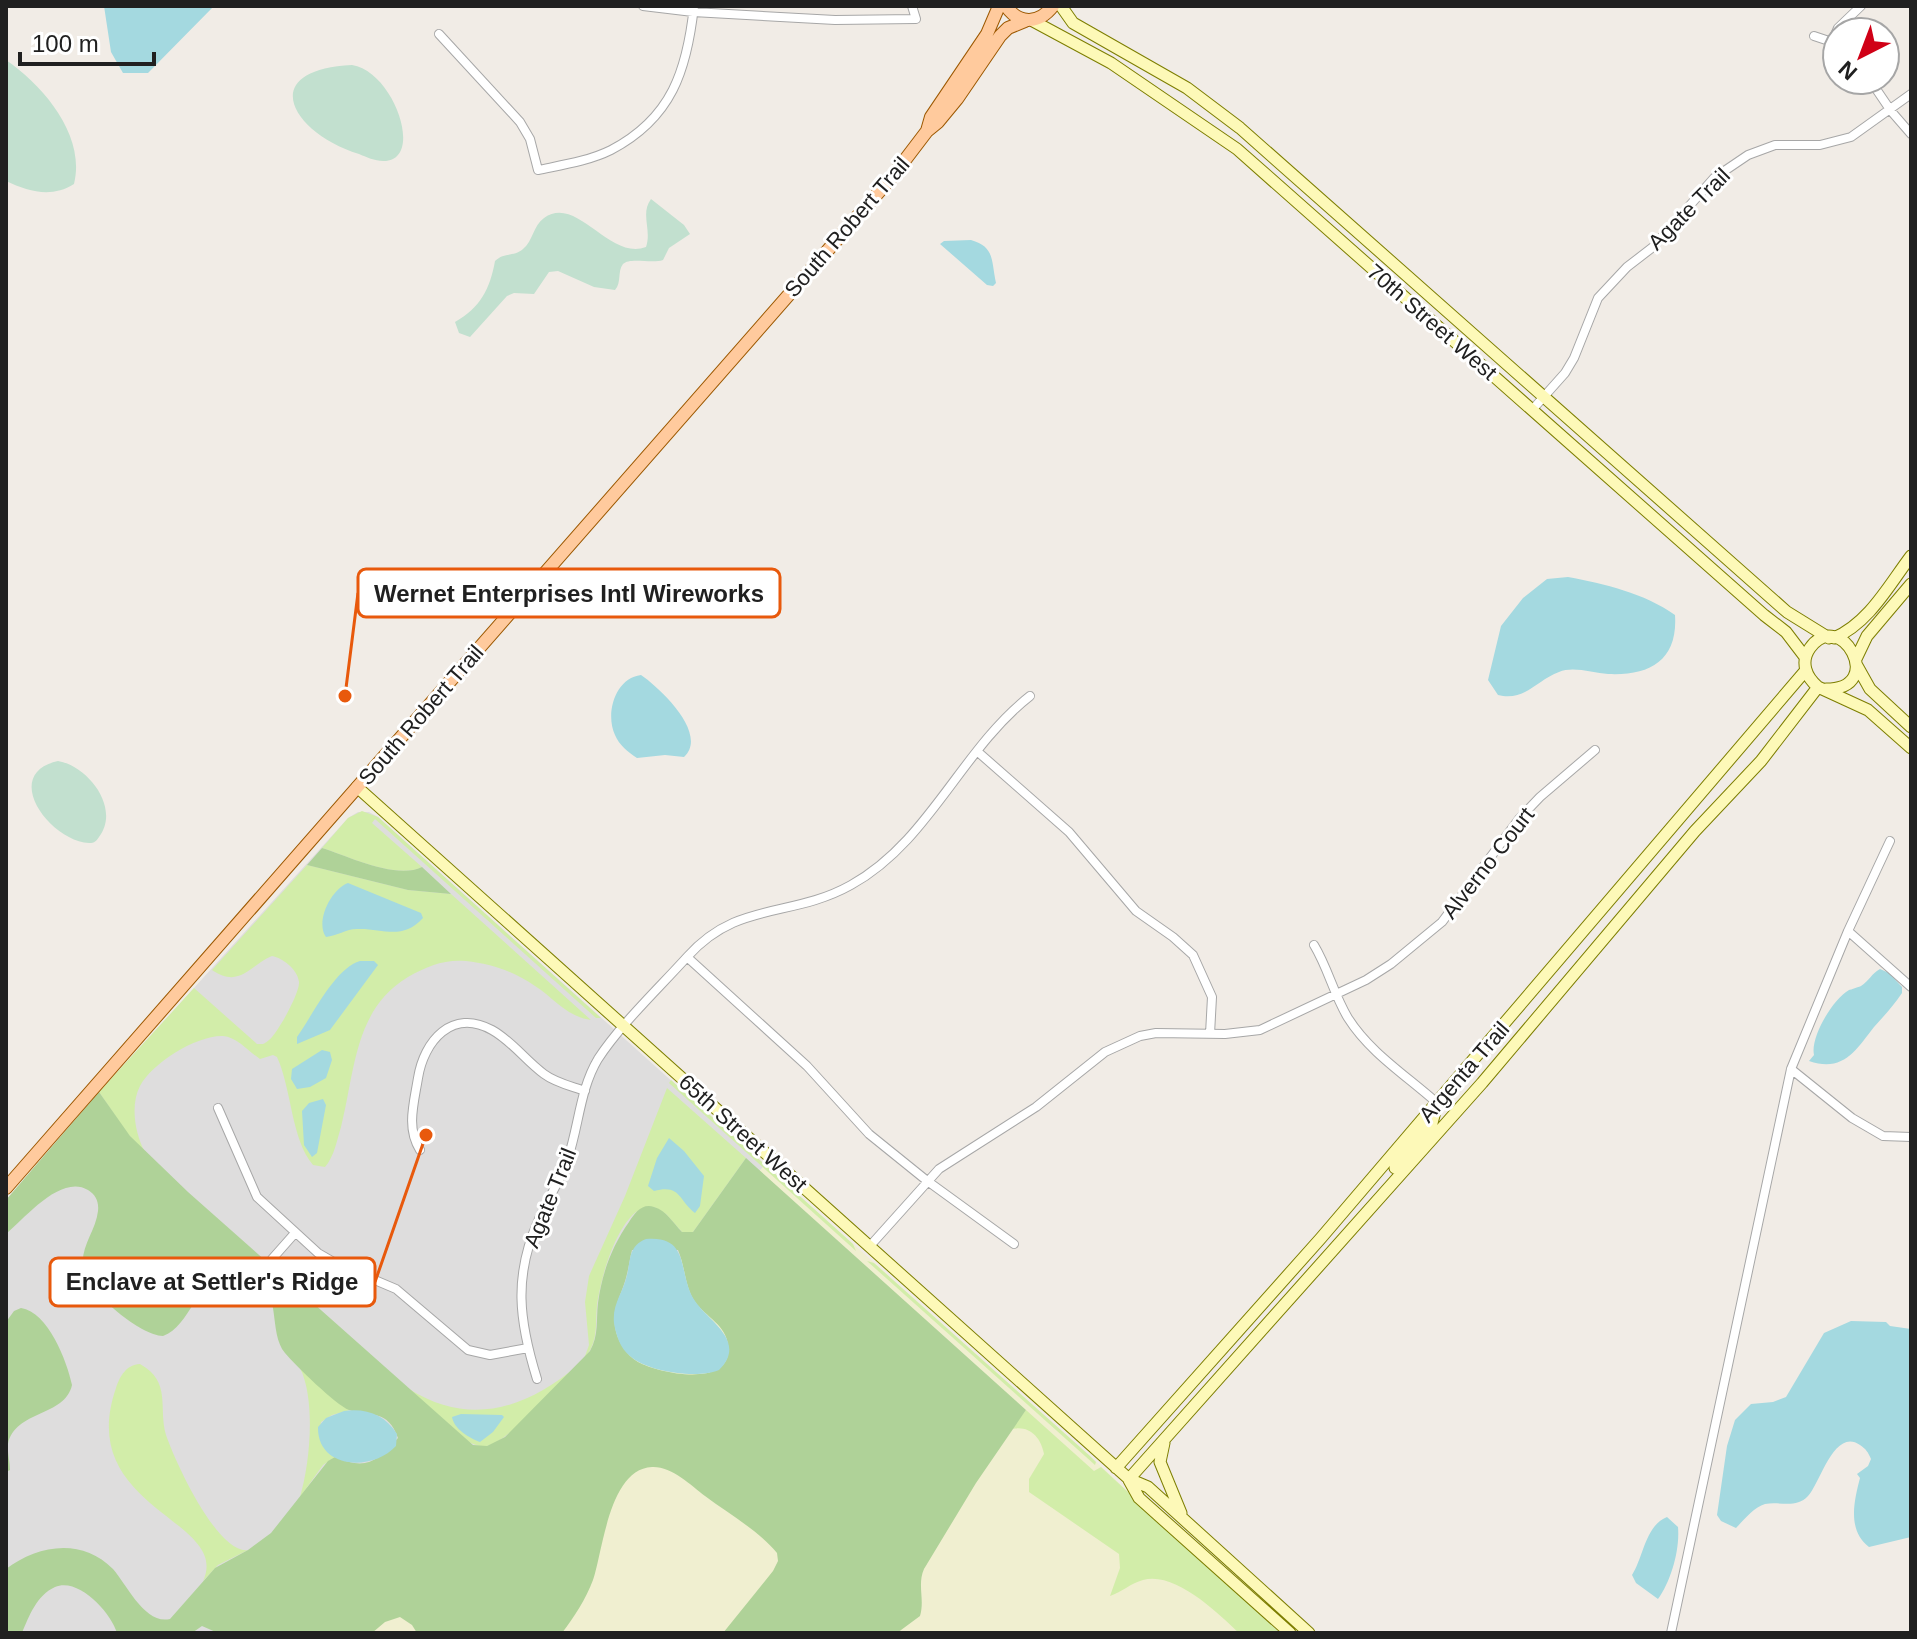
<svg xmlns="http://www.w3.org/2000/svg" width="1917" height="1639" viewBox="0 0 1917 1639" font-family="Arial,sans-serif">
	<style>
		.residential { fill: #dedddd }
		.farmland { fill: #f0efd0 }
		.grass { fill: #d2eda9 }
		.forest { fill: #afd298; fill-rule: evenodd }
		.wetland { fill: #c2e0cf }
		.water { fill: #a4d9e0 }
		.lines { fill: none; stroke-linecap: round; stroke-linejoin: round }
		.street-casing { stroke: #a7a7a7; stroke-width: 10 }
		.secondary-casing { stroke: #7d7e00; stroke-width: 13 }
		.primary-casing { stroke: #9c5800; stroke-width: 14 }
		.street { stroke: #fff; stroke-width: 8 }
		.secondary { stroke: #fdf9b8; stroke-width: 11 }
		.primary { stroke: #ffca9d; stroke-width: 12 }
		.labels { text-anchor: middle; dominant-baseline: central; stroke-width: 6; stroke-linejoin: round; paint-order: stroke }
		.street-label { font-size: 22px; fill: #202020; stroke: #fff }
		.leader { fill: none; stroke: #e8590c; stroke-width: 3 }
		.callout-dot { fill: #e8590c; stroke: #fff; stroke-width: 3 }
		.callout { fill: #fff; stroke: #e8590c; stroke-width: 3 }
		.callout-label { font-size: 24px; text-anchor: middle; font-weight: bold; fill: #202020 }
	</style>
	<rect width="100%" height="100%" fill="#f1ece6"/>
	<path class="residential" d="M358 812H369L378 817 765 1165 346 1633H6V1200L88 1105 348 818Z"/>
	<path class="farmland" d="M765 1165 1090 1456 1280 1633H346Z"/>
	<path class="grass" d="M362 811 378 817 601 1018H596L375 819 372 823 422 867C396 880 348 856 322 848L348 818Z
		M307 865 408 890 451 894 591 1020C567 1017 554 998 535 986 513 971 492 964 466 961 445 959 427 966 408 977 354 1009 355 1072 341 1127 337 1140 334 1157 325 1167L313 1165C291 1139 292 1090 277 1057L273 1055 260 1059C249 1052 237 1037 223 1036 197 1035 152 1063 140 1086 130 1105 135 1134 145 1152L127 1133 99 1092 194 988 257 1044C263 1044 263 1045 269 1040 277 1034 300 993 299 982 298 970 283 958 272 956 250 965 240 989 212 970Z
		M671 1080 853 1244 856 1251 669 1083Z
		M667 1088 746 1158 693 1232H682L666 1214 654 1207C648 1208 641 1209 636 1212 614 1230 601 1278 597 1305 595 1326 599 1341 584 1359L589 1345 585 1302 589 1276 625 1196Z
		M867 1261 874 1263 1090 1456 1096 1462 1095 1465Z
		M140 1364C172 1382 158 1407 166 1435 175 1461 217 1554 248 1550L218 1565 203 1581C232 1519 74 1509 116 1388 120 1376 126 1365 140 1364Z
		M577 1366C559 1384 509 1442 487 1446 480 1447 475 1445 469 1442L409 1389C470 1427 525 1409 577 1366Z
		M300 1368 350 1410 332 1415 321 1422 319 1437 335 1457 323 1465 300 1497C310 1464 316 1400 300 1368Z
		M1026 1410 1094 1471 1101 1467 1280 1633H1239C1218 1613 1175 1571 1143 1580 1131 1583 1122 1592 1110 1596L1120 1568 1119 1554 1029 1492V1479L1044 1454C1041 1437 1029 1425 1012 1429Z"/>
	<path class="forest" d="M322 848C348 856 396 880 422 867L451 894 408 890 307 865Z
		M99 1092 130 1136 188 1192 473 1445 487 1446 505 1437 590 1351C599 1335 596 1320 598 1303 602 1273 612 1246 629 1222 635 1213 642 1203 654 1207 667 1211 673 1223 682 1232H693L746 1158 1026 1410 976 1483 924 1569C917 1585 925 1599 920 1616L897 1633H723L773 1571 778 1561 777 1553C759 1531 729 1514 705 1496 691 1485 671 1466 652 1467 609 1469 603 1551 593 1580 586 1599 574 1617 562 1633H417L412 1625 400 1617 385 1622 372 1633H218L202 1626 192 1633H117C111 1613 79 1577 55 1587 37 1595 29 1616 22 1633H6V1569C37 1545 82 1537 113 1569 127 1585 145 1625 170 1619L215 1568 248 1550 271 1533 328 1461 335 1457C367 1471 377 1461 398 1438 388 1409 371 1417 349 1410 336 1405 295 1365 285 1353 264 1328 290 1268 228 1275 196 1279 191 1326 163 1336 139 1335 85 1290 83 1265 81 1246 96 1230 98 1211 99 1202 96 1195 88 1190 61 1174 26 1217 6 1234V1200ZM632 1250H678C685 1266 685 1288 695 1302 706 1317 726 1325 728 1345 734 1389 660 1374 638 1362 626 1355 617 1340 615 1327 612 1306 623 1293 627 1274 629 1266 630 1258 632 1250Z
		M21 1308C48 1312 67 1361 72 1385 65 1417 15 1410 8 1444 7 1452 10 1462 10 1470L6 1472V1322L14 1311Z"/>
	<path class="wetland" d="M6 60C44 86 86 136 74 184 52 198 29 192 6 181Z
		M352 65C395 72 425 162 383 161 375 161 366 157 359 154 293 134 254 70 352 65Z
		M651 199 684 225 690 234 669 248 663 260C652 264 630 257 623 264 617 272 622 282 615 290L594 287 558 271 549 272 534 294 514 293 507 296 470 337 459 333 455 322C480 308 490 289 495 261 504 252 514 257 523 249 533 241 533 226 544 218 577 194 609 261 646 247 652 230 640 214 651 199Z
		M58 761C88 766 121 808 99 837 96 841 95 843 89 843 50 841 0 774 58 761Z"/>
	<path class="water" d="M104 6H214L148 73H123L111 52Z
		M971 240C995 247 991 260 996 283L993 286 987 285 940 244 944 241Z
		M1568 577C1605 584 1644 593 1675 615 1678 660 1650 676 1608 674 1593 673 1573 666 1559 672 1537 680 1524 702 1498 695L1488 680 1501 626 1523 598 1547 579Z
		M641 675C660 688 709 734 684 757L665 755 637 758C628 752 619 745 615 735 605 714 615 678 641 675Z
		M348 883 421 913 423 918C402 941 383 928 357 929 346 929 337 936 326 937 315 922 331 889 348 883Z
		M360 961H374L378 965 330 1030 297 1044V1037C312 1016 335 968 360 961Z
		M1880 969 1889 973 1902 987V993C1894 1005 1884 1016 1874 1027 1856 1050 1843 1073 1809 1061L1814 1055C1810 1037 1833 999 1849 990 1850 990 1861 986 1861 986 1869 981 1872 973 1880 969Z
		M322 1050 330 1052 332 1060 326 1078 310 1087 297 1089 291 1079 292 1069Z
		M323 1099 326 1105 317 1153 312 1157 304 1145 302 1111 309 1103Z
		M669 1138 684 1151 704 1176 700 1206 695 1213C678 1200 681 1184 654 1191L648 1186 657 1158Z
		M646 1239C692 1235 677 1275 695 1301 708 1321 748 1341 719 1370 698 1379 647 1372 630 1356 620 1348 616 1335 614 1323 612 1304 623 1293 627 1275 631 1260 628 1246 646 1239Z
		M1851 1321 1886 1322 1890 1326 1911 1329V1537L1869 1547C1847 1530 1854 1501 1860 1478L1857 1474 1868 1466 1871 1459C1868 1452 1866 1449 1860 1445 1834 1427 1820 1484 1808 1496 1796 1509 1780 1501 1765 1504 1754 1507 1744 1520 1736 1528L1721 1521 1717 1515 1727 1446 1735 1420 1751 1404 1773 1402 1786 1397 1824 1333Z
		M344 1411C367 1408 385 1415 397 1434L396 1446C372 1472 317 1469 318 1427L326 1418Z
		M461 1414 502 1415 504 1417 493 1432 480 1442C469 1438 454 1429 452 1417Z
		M1667 1517 1678 1527C1680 1550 1671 1581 1658 1599L1636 1583 1632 1575C1644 1556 1645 1526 1667 1517Z"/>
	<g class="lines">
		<defs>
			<path id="street" d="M643 6 693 12 835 20 916 19 912 6
				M439 34 520 122 530 139 538 170C562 165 589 161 611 150 672 118 687 70 694 6
				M1814 36 1832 42 1837 47
				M1832 42 1838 28 1861 6
				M1870 80 1891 111 1911 134
				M1532 410 1565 373 1574 358 1598 298 1627 267 1653 247 1714 178 1748 155 1775 145H1820L1851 137 1911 94
				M978 752 1069 832 1136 911 1173 937 1193 955 1212 997 1210 1034
				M1848 931 1911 987
				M1314 945C1328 968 1334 995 1348 1018 1370 1053 1407 1076 1437 1103
				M1791 1069 1852 1118 1883 1136 1911 1137
				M218 1108 257 1197 318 1253 337 1264 396 1289 468 1350 490 1355 528 1348
				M420 1150C406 1128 414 1103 418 1078 424 1041 452 1008 492 1030 512 1041 526 1061 544 1074 556 1083 571 1086 585 1091
				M1014 1244 926 1180 869 1134 807 1066 687 957C738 900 790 919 851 885 929 842 961 750 1030 696
				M869 1247 939 1169 1036 1107 1105 1052 1140 1036 1156 1033 1225 1034 1260 1030 1366 980 1391 964 1442 922 1519 819 1540 797 1595 750
				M272 1259 295 1233
				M537 1379C519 1321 513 1276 539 1219 548 1198 561 1180 568 1158 579 1125 580 1089 598 1059 620 1025 659 988 687 957
				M1671 1633 1791 1069 1848 931 1890 841"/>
			<path id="secondary" d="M1061 6 1073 23 1187 88 1240 128 1787 612 1829 638
				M1033 21 1111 63 1237 149 1764 615 1786 632 1805 657
				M1834 638C1869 623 1889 585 1911 556
				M1856 659 1867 636 1911 584
				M1856 664 1870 689 1911 727
				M1826 689C1888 689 1840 606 1810 648 1800 662 1806 677 1818 687L1868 710 1911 748
				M357 787 1129 1479 1148 1487 1309 1633
				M1395 1168 1432 1123 1437 1104
				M1164 1443 1160 1462 1181 1513
				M1116 1468 1321 1238 1806 670
				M1129 1479 1482 1083 1695 831 1761 761 1818 687
				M1129 1480 1139 1498 1290 1633"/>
			<path id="primary" d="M1006 6C1019 25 1039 24 1053 6
				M927 131 931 117 987 34 999 6
				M6 1188 892 177 927 131 938 122 957 99 1000 36 1008 28 1025 21"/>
		</defs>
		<use href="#street" class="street-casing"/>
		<use href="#secondary" class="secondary-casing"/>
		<use href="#primary" class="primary-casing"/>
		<use href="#street" class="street"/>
		<use href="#secondary" class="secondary"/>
		<use href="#primary" class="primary"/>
	</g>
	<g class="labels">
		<g class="street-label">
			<text transform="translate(1689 209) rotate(-45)">Agate Trail</text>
			<text transform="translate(847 227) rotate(-49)">South Robert Trail</text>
			<text transform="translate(1432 322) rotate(41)">70th Street West</text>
			<text transform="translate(421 715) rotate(-49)">South Robert Trail</text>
			<text transform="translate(1488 863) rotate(-52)">Alverno Court</text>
			<text transform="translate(1464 1072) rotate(-49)">Argenta Trail</text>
			<text transform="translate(743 1133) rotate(42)">65th Street West</text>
			<text transform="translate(550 1198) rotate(-68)">Agate Trail</text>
		</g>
	</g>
	<path class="leader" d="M345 696L358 593M426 1135L375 1282"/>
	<g class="callout-dot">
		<circle cx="345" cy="696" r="8"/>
		<circle cx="426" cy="1135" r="8"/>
	</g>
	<g class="callout">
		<rect x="358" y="569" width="422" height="48" rx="8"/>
		<rect x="50" y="1258" width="325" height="48" rx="8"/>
	</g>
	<g class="callout-label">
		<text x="569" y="602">Wernet Enterprises Intl Wireworks</text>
		<text x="212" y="1290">Enclave at Settler's Ridge</text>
	</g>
	<rect width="1917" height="1639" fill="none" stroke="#202020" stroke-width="16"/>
	<g transform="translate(1861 56) rotate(222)"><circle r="38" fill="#ffffff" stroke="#a6a6a6" stroke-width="2"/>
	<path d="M0-6L14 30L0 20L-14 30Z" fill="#d00016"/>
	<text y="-12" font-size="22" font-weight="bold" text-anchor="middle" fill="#202020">N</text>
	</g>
	<path d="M20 52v12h134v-12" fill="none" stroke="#202020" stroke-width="4"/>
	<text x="32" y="52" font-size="24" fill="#202020" stroke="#ffffff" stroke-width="6" paint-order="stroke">100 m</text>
</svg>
